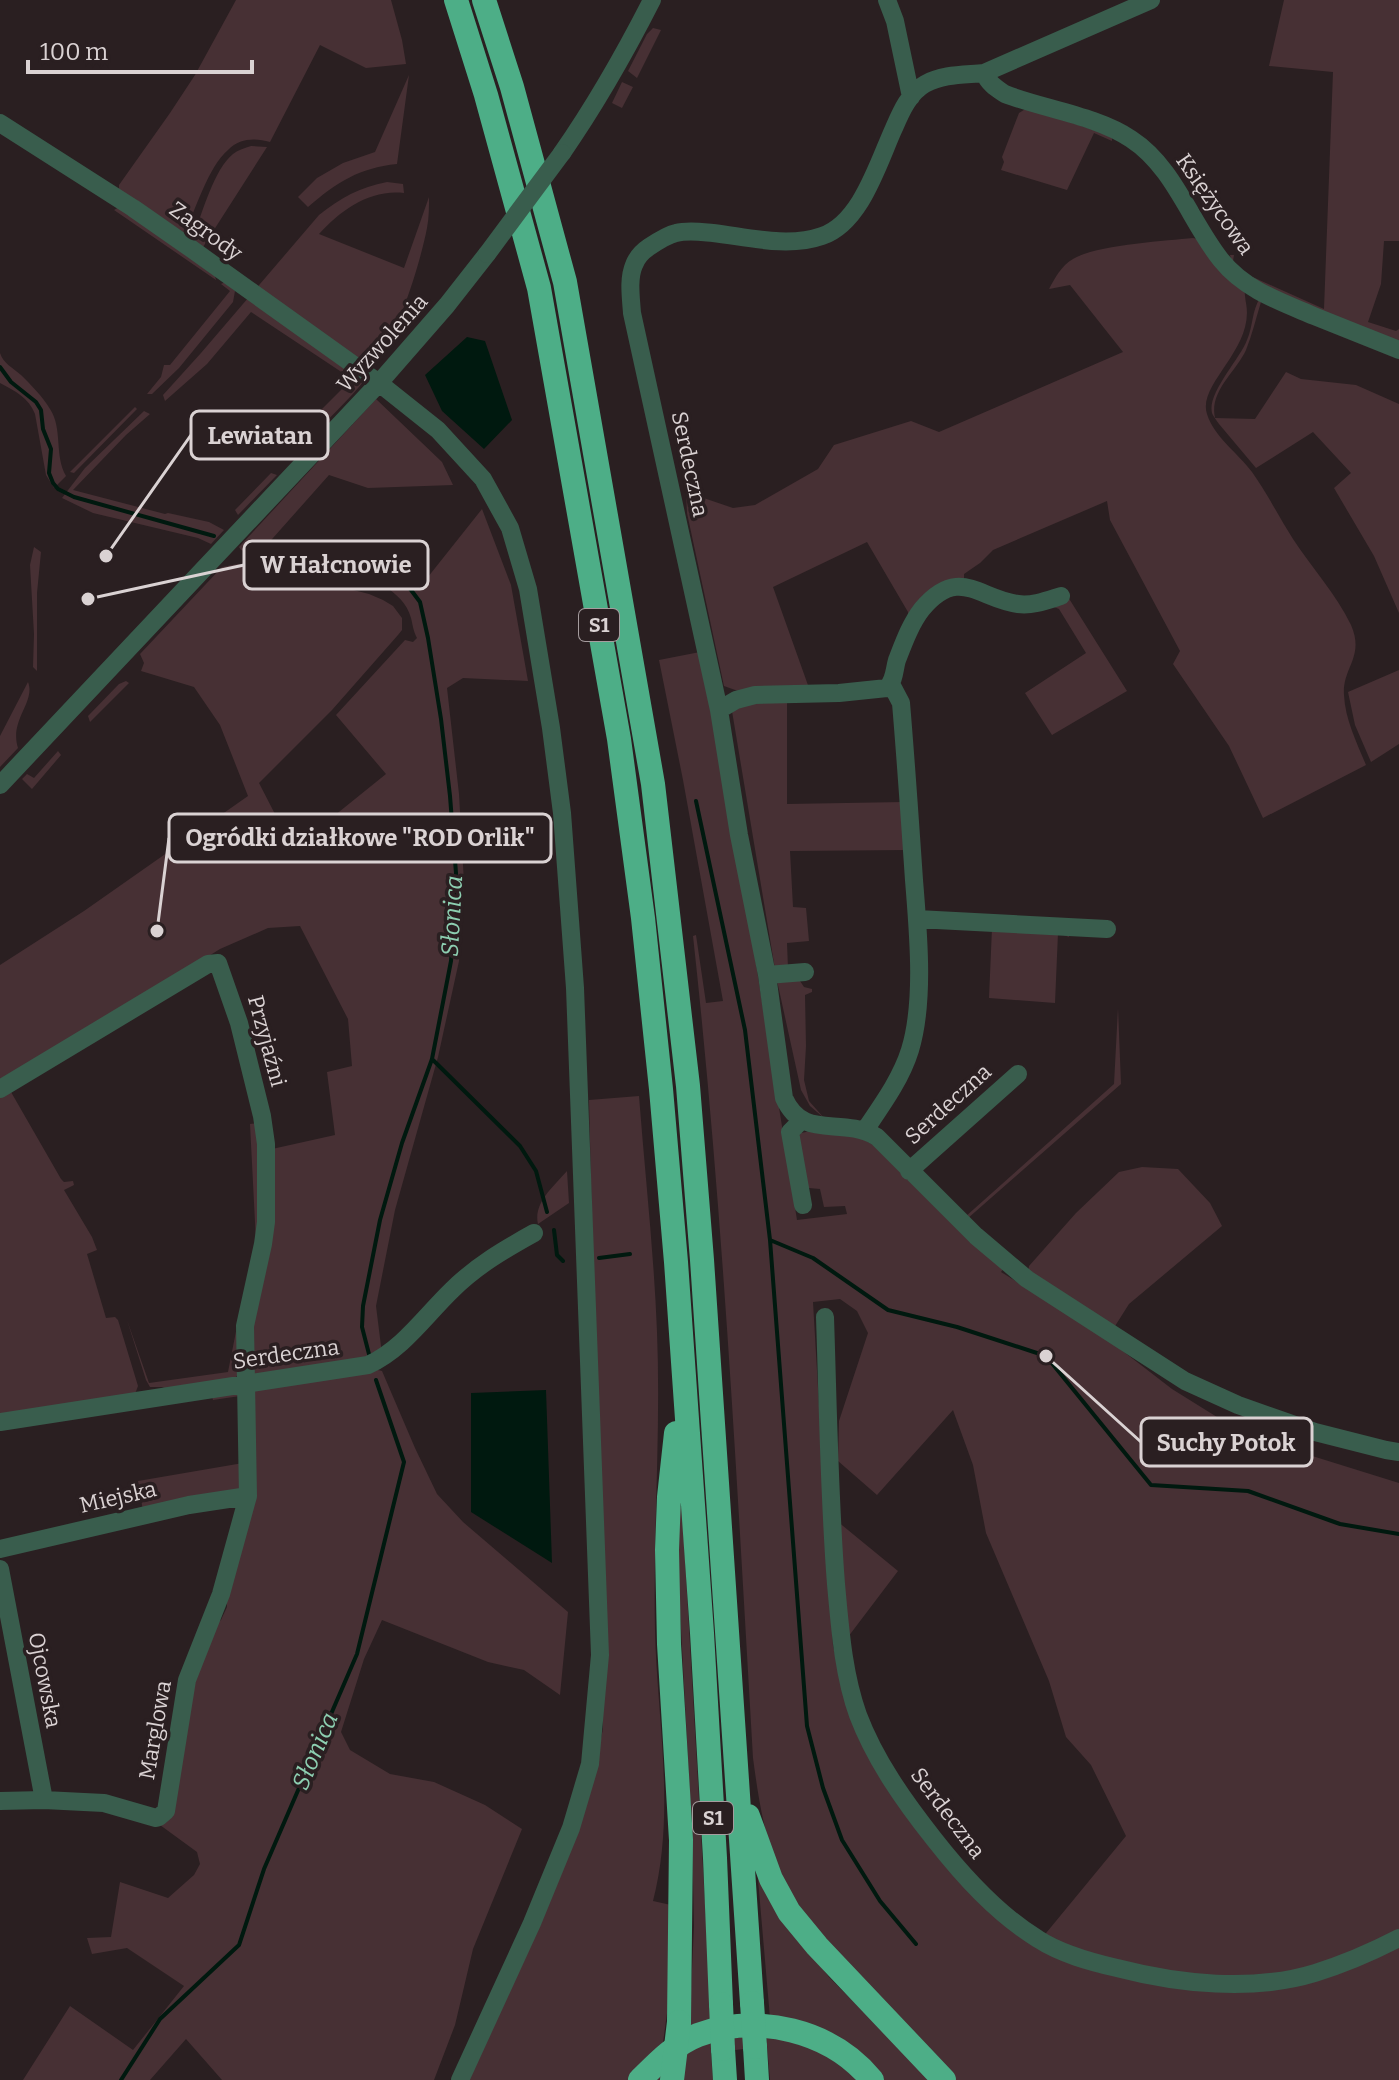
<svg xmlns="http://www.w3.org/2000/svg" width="1399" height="2080" viewBox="0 0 1399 2080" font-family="Bitter,serif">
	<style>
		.green { fill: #473034 }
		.water { fill: #00190f }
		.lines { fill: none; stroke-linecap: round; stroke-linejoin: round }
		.stream { stroke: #00190f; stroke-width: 4 }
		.minor { stroke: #395d4d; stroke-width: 18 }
		.highway { stroke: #4dae87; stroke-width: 24 }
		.minor-bridge { stroke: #395d4d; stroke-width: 18 }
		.highway-bridge { stroke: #4dae87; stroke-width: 24 }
		.labels { text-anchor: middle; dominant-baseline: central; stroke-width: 7; stroke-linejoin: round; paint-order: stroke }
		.shield { fill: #2a1f21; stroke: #a59c9e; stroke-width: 2 }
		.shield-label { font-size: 20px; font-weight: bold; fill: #dad2d3 }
		.street-label { font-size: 22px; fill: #dad2d3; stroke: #2a1f21 }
		.water-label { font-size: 24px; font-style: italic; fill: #8dcfb1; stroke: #2a1f21 }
		.leader { fill: none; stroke: #dad2d3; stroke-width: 3 }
		.callout-dot { fill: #dad2d3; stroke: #2a1f21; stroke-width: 3 }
		.callout { fill: #2a1f21; stroke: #dad2d3; stroke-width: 3 }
		.callout-label { font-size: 24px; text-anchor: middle; font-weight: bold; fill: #dad2d3 }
	</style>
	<rect width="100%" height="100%" fill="#2a1f21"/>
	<path class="green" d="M236 0H391L402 40 406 64 366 68 320 45 270 142C255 138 240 138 228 150 208 167 195 211 184 235L119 190V185L170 113 195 75Z
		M1284 0H1399V241H1384L1381 284 1368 322 1396 331 1399 329V346C1365 332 1237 290 1230 255H1234L1233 261 1246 274 1324 309 1333 72 1269 66Z
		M653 28 661 30 637 78 628 71 647 34Z
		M409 75 397 164C359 168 337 182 308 207L298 197 317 178 343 163 375 152Z
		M622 82 633 87 622 108 612 103Z
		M1027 108 1112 136V141L1094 133 1067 190 1001 170 1004 162 1002 157 1019 113Z
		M251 146 267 147 203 247 194 242 193 237C202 214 214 169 233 154 238 150 245 148 251 146Z
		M387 182 403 184 404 193C370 189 341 210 319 234L404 268 429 197C429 207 429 218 427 228 420 264 400 326 381 357 365 384 341 406 320 428L311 420 352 379 251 312 207 364 165 401 163 395 201 353 319 215C340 198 360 187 387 182Z
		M119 207 215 276 216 280 114 210Z
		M1193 238 1202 240C1211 251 1237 275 1243 286 1245 290 1245 298 1246 303 1255 349 1197 384 1207 414 1214 437 1238 453 1252 472 1267 493 1279 517 1293 539 1312 568 1336 594 1351 625 1365 657 1342 668 1344 695 1345 719 1357 743 1366 765L1263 818 1229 746 1173 664 1180 651 1110 520 1107 501 993 550 980 563 964 574V583L908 615V612L867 542 773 587 809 688 738 691 724 686 687 513 686 492 733 508 755 505 818 469 834 445 911 421 939 432 1123 352 1070 285 1049 289C1055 278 1061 266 1073 259 1095 245 1165 241 1193 238Z
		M225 282 235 291 233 302 179 368 152 394H147L161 377 164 365H170L230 291 221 284Z
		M1260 298 1261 302C1256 318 1252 335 1246 350 1236 372 1209 391 1215 418L1255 419 1286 372 1301 379 1356 385 1399 404V613L1374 556 1334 488 1351 473 1313 432 1256 468 1219 424C1217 421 1213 416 1212 413 1207 393 1240 359 1247 340 1253 326 1252 310 1260 298Z
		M0 353C3 363 13 368 21 375 31 385 43 397 50 409 63 429 54 455 66 476L54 488 46 475 35 414C29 398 15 391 0 383Z
		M376 399 442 462 453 485 368 488 329 475 265 547 319 563H364L389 571 420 587 482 509 511 585 528 681 463 678 447 688 459 794 464 883 459 961 438 1057 395 1210 376 1306 382 1354 253 1376 250 1345 272 1149 335 1135 327 1072 352 1066 348 1019 300 926 268 928 220 949 67 1044 0 1082V965L84 911 248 796 220 725 194 687 141 671 144 663 140 654 222 567 238 564 330 584 369 594 383 600 393 606 402 618V630L398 635 332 710 259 783 293 849 386 774 336 715 405 640 413 642 417 638C413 630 413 626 411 618 407 603 397 595 385 586L241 550 239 547Z
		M135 407 137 409 74 473 70 472Z
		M144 411 150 414 126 435 73 490 165 514 168 513 209 522 224 530 211 544 198 538 93 513 62 498 85 468Z
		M271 473 277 475 238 515 235 510Z
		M34 547 41 552 37 593V671L33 667 34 634 30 565Z
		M1068 597 1127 691 1052 735 1025 693 1086 653 1059 609 1049 605Z
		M700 652 749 920 797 1220 847 1214 845 1206 824 1207 820 1189 809 1188 802 1182 796 1140 801 1133 811 1131 853 1134 883 1150 971 1239 1005 1267 1001 1272 1102 1335 1172 1389 1225 1422 1293 1450 1399 1483V1934L1369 1949 1311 1971 1265 1978 1179 1976 1140 1971 1087 1955 1042 1938 1126 1836 1091 1765 1066 1737 1049 1681 986 1533 973 1465 953 1410 877 1495 838 1461 839 1421 868 1333 857 1311 840 1299 813 1302 833 1646 849 1711 869 1755 924 1840 1003 1920 1035 1943 1070 1962 1097 1972 1150 1982 1198 1988 1258 1989 1328 1975 1327 1972 1374 1956 1399 1943V2080H952C919 2046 886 2012 854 1977 835 1956 813 1935 798 1911 769 1865 760 1811 753 1758 737 1484 723 1209 693 936L696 935 706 1003 723 1001 683 780 659 660Z
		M1399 670V744L1371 762 1355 725 1348 692Z
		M126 681 129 683 90 722 88 716 119 684Z
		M28 682C36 702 9 720 18 748L0 767V736Z
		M787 701V804L904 802 907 850 790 851 793 907 806 908 809 941 787 943 788 968 775 969 732 711 740 705Z
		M58 751 61 755 32 789 22 779 27 774 34 778Z
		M992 928 1057 931 1069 934V937L1058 933 1055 1003 989 998Z
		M796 975 804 987 812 989V992L805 995 806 1046 804 1080 809 1101 824 1118 810 1106 801 1090 776 976Z
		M1118 1008 1121 1084 967 1219 965 1217 1114 1084Z
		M11 1092 61 1179 64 1182 73 1181 74 1185 64 1190 92 1237 97 1250 87 1254 106 1318 115 1317 118 1320 138 1386 135 1394 0 1417V1094Z
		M639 1096C645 1175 654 1253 657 1332 661 1431 653 1530 655 1630 657 1720 676 1812 653 1901L671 1905 668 2006 662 2050 631 2080H469L591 1785 603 1729 601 1593 589 1100Z
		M257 1123 261 1207 256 1242 250 1124Z
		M1142 1167 1178 1169 1210 1203 1222 1226 1129 1304 1110 1334 1027 1279 1029 1266 1076 1213 1119 1172Z
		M567 1171 569 1203 538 1224C533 1203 554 1186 567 1171Z
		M242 1301 239 1372 234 1381 172 1391 162 1387H150L146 1380 127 1320 149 1383 228 1372Z
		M370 1368 382 1371 415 1448 437 1494 463 1522 568 1612 560 1695 524 1670 488 1662 382 1620 364 1659 341 1732 350 1750 390 1774 434 1782 485 1805 522 1829 473 1949 455 2025 434 2080H222L186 2039 150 2080H23L70 2006 133 2050 184 1986 127 1948 92 1954 87 1938 111 1937 120 1882 168 1898 194 1875 200 1864 197 1852 160 1825 186 1701 212 1627 221 1620 227 1607V1583L251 1502V1391Z
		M235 1389 242 1391 243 1395 245 1487 242 1492 0 1544V1542L143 1511 138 1481 243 1463 240 1396 213 1400 211 1393Z
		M682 1507 712 2023 689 2033 694 1926 692 1834 677 1554 678 1508Z
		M837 1521 898 1571 848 1637Z
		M757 1868 790 1927 829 1977 931 2080H883L770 2018Z
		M761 2033 820 2051 859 2080H770L767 2046 711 2053 713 2080H653L680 2058 702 2045Z"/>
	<path class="water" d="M467 337 485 341 512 420 484 449 442 411 425 375Z
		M546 1390 552 1563 471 1512V1393Z"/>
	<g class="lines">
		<path class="stream" d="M0 367 11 382 36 402 41 410 43 429 51 449 49 473 53 483 58 489 74 497 214 536
			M251 545 314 567 363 565 395 578 408 586 420 602 428 638 441 719 450 796 457 886 451 961 432 1059 402 1143 380 1220 363 1306 362 1327 370 1358
			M696 801 745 1030 770 1240 807 1726 823 1788 842 1840 880 1901 916 1944
			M432 1059 520 1146 536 1171 547 1212
			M554 1230 557 1255 563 1261
			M770 1240 813 1258 888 1310 957 1327 1046 1356 1151 1485 1248 1491 1340 1524 1399 1534
			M599 1258 630 1254
			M121 2080 160 2019 239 1945 264 1869 357 1654 404 1462 376 1380"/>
		<path class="minor" d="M887 0 895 21 911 97
			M984 73 1151 0
			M0 123 133 208 186 245 379 383 438 430 483 479 510 528 528 589 551 728 562 813 575 988 600 1655 590 1764 571 1828 532 1923 460 2080
			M562 153C596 104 625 53 652 0
			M1399 350C1371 339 1342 327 1314 316 1281 302 1245 290 1221 260 1190 221 1174 167 1131 139 1097 116 1044 109 1005 94 996 88 989 84 984 73 964 75 943 74 925 84 909 93 901 112 894 128 878 163 861 223 822 236 788 248 747 237 713 233 701 232 688 230 676 233 667 235 658 241 649 247 643 251 637 257 634 265 628 279 631 298 632 313L719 710 739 835 767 975 784 1098C804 1142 840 1115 877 1137L976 1236 1027 1279 1185 1381 1238 1405 1315 1432 1386 1450 1399 1452
			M719 710 736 700 755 695 839 693 887 688C895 680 894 670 897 660 904 642 911 623 922 609 959 565 979 599 1018 604 1033 606 1048 600 1061 596
			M0 785 379 383 447 305 487 254
			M917 919 1107 929
			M767 975 805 972
			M0 1089 208 964 218 963 239 1023 262 1116 266 1144V1222L263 1244 245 1326 248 1496 221 1594 187 1680 166 1811 159 1817 156 1818 104 1803 44 1800 0 1801
			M801 1121 790 1132 803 1205
			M865 1130C882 1105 901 1079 910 1050 925 1001 918 931 914 880 910 821 906 762 901 703L891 684
			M909 1171 1018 1074
			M825 1317C828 1406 829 1495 836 1584 840 1627 843 1673 858 1715 875 1760 904 1801 934 1839 963 1876 997 1914 1038 1939 1061 1954 1091 1962 1117 1968 1179 1984 1253 1992 1315 1973 1344 1964 1372 1952 1399 1938
			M0 1422 368 1365C403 1349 425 1316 452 1290 476 1266 505 1249 534 1233
			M0 1549 189 1505 248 1496
			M0 1569 44 1800"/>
		<path class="highway" d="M456 0 486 95 539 288 619 739 643 918 661 1089 676 1262 702 1633 715 1858 721 2004
			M484 0 512 87 565 282 653 784 688 1086 702 1260 752 2003
			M676 1433 669 1497 667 1550 669 1644 681 1840 679 2022
			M748 1816 771 1879 789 1912 817 1946 944 2080
			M755 2047 757 2080
			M723 2049 725 2080
			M640 2080C657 2063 675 2044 698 2035 758 2013 831 2030 872 2080"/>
		<path class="minor-bridge" d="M487 254 562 153"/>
		<path class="highway-bridge" d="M752 2003 755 2047
			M721 2004 723 2049
			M672 2080 679 2022"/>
	</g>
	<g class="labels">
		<g class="shield">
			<rect x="579" y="609" width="40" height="32" rx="6"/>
			<rect x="693" y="1802" width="40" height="32" rx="6"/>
		</g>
		<g class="shield-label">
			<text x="599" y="625">S1</text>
			<text x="713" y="1818">S1</text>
		</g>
		<g class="street-label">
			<text transform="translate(1215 204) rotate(55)">Księżycowa</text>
			<text transform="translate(206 231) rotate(36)">Zagrody</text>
			<text transform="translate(382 343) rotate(-48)">Wyzwolenia</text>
			<text transform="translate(690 464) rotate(78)">Serdeczna</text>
			<text transform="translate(267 1041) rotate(75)">Przyjaźni</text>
			<text transform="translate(948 1104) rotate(-42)">Serdeczna</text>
			<text transform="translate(286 1354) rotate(-8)">Serdeczna</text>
			<text transform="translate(118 1497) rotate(-13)">Miejska</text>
			<text transform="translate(45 1680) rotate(79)">Ojcowska</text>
			<text transform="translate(155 1730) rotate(-80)">Marglowa</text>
			<text transform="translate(948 1813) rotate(53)">Serdeczna</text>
		</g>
		<g class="water-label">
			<text transform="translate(452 916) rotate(-87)">Słonica</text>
			<text transform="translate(315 1751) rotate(-67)">Słonica</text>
		</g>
	</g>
	<path class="leader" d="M106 556L191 435M88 599L244 565M157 931L169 838M1046 1356L1141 1442"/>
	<g class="callout-dot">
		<circle cx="106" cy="556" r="8"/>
		<circle cx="88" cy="599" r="8"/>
		<circle cx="157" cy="931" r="8"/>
		<circle cx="1046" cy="1356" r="8"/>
	</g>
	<g class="callout">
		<rect x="191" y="411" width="137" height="48" rx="8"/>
		<rect x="244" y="541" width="184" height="48" rx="8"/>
		<rect x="169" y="814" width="382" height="48" rx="8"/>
		<rect x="1141" y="1418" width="171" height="48" rx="8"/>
	</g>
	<g class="callout-label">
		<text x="260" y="444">Lewiatan</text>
		<text x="336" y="573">W Hałcnowie</text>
		<text x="360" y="846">Ogródki działkowe "ROD Orlik"</text>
		<text x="1226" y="1451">Suchy Potok</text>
	</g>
	<path d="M28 60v12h224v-12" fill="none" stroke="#dad2d3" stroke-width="4"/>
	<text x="40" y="60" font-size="24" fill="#dad2d3" stroke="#2a1f21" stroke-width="6" paint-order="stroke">100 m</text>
</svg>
